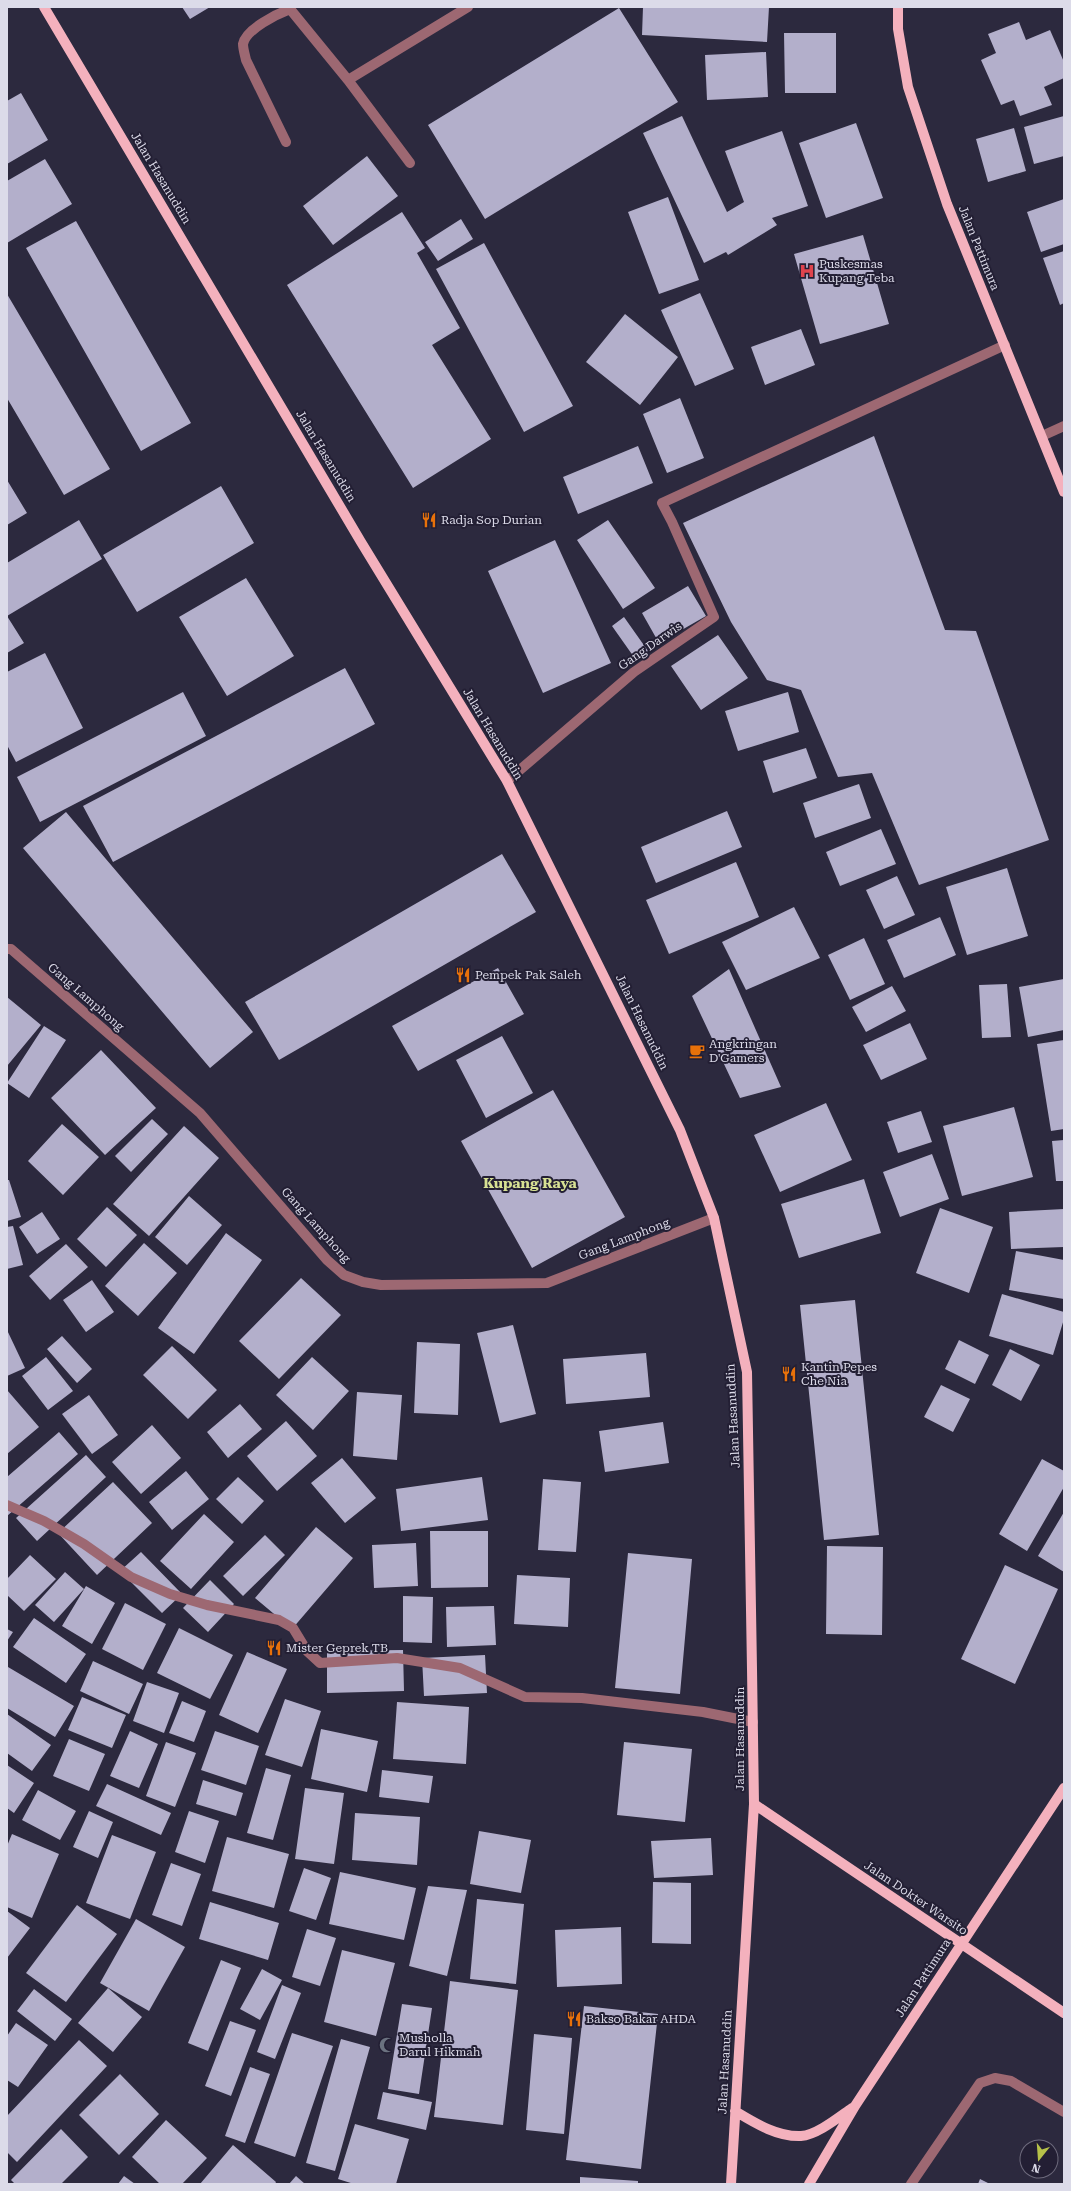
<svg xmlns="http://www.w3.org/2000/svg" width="1071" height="2191" viewBox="0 0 1071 2191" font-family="'Roboto Serif',serif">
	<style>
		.building { fill: #b3afcb }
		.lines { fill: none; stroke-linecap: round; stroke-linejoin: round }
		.minor { stroke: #9d6872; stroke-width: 10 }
		.major { stroke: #f4b1bd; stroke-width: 10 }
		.labels { text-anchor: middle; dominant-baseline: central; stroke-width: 4; stroke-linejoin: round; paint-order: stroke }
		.street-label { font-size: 12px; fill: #dcdbe9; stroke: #231f34 }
		.poi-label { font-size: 12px; fill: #dcdbe9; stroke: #231f34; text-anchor: start }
		.quarter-label { font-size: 14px; font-weight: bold; fill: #d7e193; stroke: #231f34 }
	</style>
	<rect width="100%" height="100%" fill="#2c293e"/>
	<path class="building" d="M182 7H210L190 19Z
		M643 7H769L767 42 642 35Z
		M619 8 678 102 485 219 428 125Z
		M1019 22 1026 40 1050 30 1064 62V78L1044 87 1052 105 1020 116 1014 100 1001 105 981 60 996 53 988 34Z
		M784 33H836V93H785Z
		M766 52 768 97 707 100 705 55Z
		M21 93 48 140 7 164V101Z
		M682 116 727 212 744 202 725 151 782 131 808 206 772 218 777 225 728 255 726 252 704 263 643 133Z
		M1064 116V156L1034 164 1024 127Z
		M856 123 883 198 826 218 799 143Z
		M1014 128 1026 171 988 182 976 139Z
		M367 156 398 196 333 245 303 206Z
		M45 159 72 204 7 243V181Z
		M668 197 699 280 659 294 628 212Z
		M1064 199V244L1041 252 1027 212Z
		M402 212 425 248 417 253 460 328 432 345 491 439 413 488 287 285Z
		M461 219 473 239 438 261 425 242Z
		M76 221 191 423 141 451 26 248Z
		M863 235 889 324 820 344 794 254Z
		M484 243 573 406 524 432 436 269Z
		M1064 251V303L1060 305 1043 258Z
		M700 293 734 369 695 386 661 310Z
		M7 294 110 469 64 495 7 398Z
		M625 314 678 357 640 405 586 362Z
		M801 329 815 365 765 385 751 347Z
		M680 398 704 458 667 473 643 414Z
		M874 436 945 630 976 631 1049 840 919 885 872 773 838 777 801 690 767 680 731 622 683 523Z
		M638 446 653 483 578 514 563 477Z
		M7 480 27 513 7 525Z
		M221 486 254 543 137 612 103 555Z
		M79 520 102 559 7 616 24 643 7 653V563Z
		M608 520 655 588 623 609 577 540Z
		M555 540 611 663 543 693 488 571Z
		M246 578 294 656 227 696 179 617Z
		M688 586 706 616 659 643 642 613Z
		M624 617 648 651 636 660 612 626Z
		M718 635 748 678 701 710 671 666Z
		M45 653 83 728 16 762 7 745V672Z
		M345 668 375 724 113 862 83 806Z
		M183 692 206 736 40 822 17 777Z
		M788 692 799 732 738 751 725 711Z
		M806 748 817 778 773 793 763 761Z
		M859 784 871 818 815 838 803 803Z
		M727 811 742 847 656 883 641 847Z
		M66 812 253 1032 210 1068 23 848Z
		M881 829 896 864 840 886 826 852Z
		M502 854 536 912 279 1060 245 1002Z
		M736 862 759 917 669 954 646 900Z
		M1007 868 1028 936 967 955 946 887Z
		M897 876 915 915 884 929 866 890Z
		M794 907 820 958 746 990 722 942Z
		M940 917 956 955 904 978 887 940Z
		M864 938 885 984 850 1000 828 955Z
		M498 968 524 1014 418 1071 392 1026Z
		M729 969 781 1087 740 1098 692 996Z
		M1064 979V1030L1028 1037 1019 987Z
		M1007 984 1011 1037 982 1038 979 985Z
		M892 986 906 1011 866 1032 852 1007Z
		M7 997 41 1025 7 1066Z
		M910 1023 927 1059 881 1080 863 1045Z
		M44 1026 66 1040 29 1098 7 1083Z
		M502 1036 533 1093 486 1118 456 1060Z
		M1064 1040V1129L1051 1131 1037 1044Z
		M101 1050 156 1108 105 1155 51 1098Z
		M553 1090 625 1217 532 1268 461 1141Z
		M826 1103 852 1160 780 1192 754 1135Z
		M1014 1107 1033 1177 962 1196 943 1126Z
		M921 1111 932 1142 898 1153 887 1122Z
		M152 1119 168 1134 131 1172 115 1156Z
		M62 1124 99 1157 63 1195 28 1161Z
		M184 1126 219 1158 149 1236 113 1204Z
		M1064 1140V1181H1056L1052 1141Z
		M932 1154 949 1199 900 1217 883 1172Z
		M864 1179 881 1233 799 1258 781 1204Z
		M7 1180H9L21 1217 7 1221Z
		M189 1196 222 1225 187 1265 155 1237Z
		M107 1207 137 1235 106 1267 77 1239Z
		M940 1208 993 1227 969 1293 916 1273Z
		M1064 1209V1247L1011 1249 1009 1212Z
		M42 1212 60 1239 37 1254 19 1227Z
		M13 1226 23 1265 7 1269V1227Z
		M226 1233 262 1260 194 1354 158 1328Z
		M144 1243 177 1273 138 1316 105 1286Z
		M66 1244 88 1267 50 1300 29 1276Z
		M1016 1251 1064 1260V1299L1009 1290Z
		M301 1278 341 1315 279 1379 239 1341Z
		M92 1280 114 1312 86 1332 63 1300Z
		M1002 1294 1064 1312V1319L1053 1355 989 1336Z
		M855 1300 879 1535 824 1540 800 1305Z
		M513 1325 536 1414 500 1423 477 1333Z
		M7 1330 25 1368 7 1376Z
		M62 1336 92 1369 77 1383 47 1349Z
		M959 1340 989 1355 975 1384 945 1369Z
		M417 1342 460 1344 458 1415 414 1413Z
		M172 1346 217 1390 188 1419 143 1375Z
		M1010 1349 1040 1365 1021 1401 992 1385Z
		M646 1353 650 1397 566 1404 563 1359Z
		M46 1357 73 1391 48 1410 22 1376Z
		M312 1357 349 1391 313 1430 276 1395Z
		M941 1385 970 1399 953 1432 924 1417Z
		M7 1390 39 1427 7 1454Z
		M357 1392 402 1395 397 1460 353 1456Z
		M89 1395 118 1435 92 1454 62 1414Z
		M240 1404 262 1429 228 1458 207 1432Z
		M286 1421 317 1456 277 1491 247 1456Z
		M663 1422 669 1463 605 1472 599 1431Z
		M152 1425 181 1458 141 1494 112 1462Z
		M59 1432 78 1454 7 1516V1477Z
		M86 1455 106 1477 37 1541 16 1518Z
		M342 1458 376 1498 345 1523 311 1483Z
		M1042 1459 1064 1471V1487L1027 1551 999 1534Z
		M186 1471 209 1499 172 1530 149 1502Z
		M238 1477 264 1501 242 1524 216 1499Z
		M482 1477 488 1520 401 1531 396 1489Z
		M543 1479 581 1482 576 1552 538 1550Z
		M113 1482 152 1523 97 1575 58 1533Z
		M1064 1512V1572L1038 1556Z
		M204 1514 234 1542 191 1589 160 1561Z
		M316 1527 353 1558 292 1629 255 1598Z
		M430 1531H488V1587L431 1588Z
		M265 1535 285 1555 243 1596 223 1576Z
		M416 1543 418 1586 374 1588 372 1545Z
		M827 1546 883 1547 882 1635 826 1634Z
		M141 1552 182 1594 162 1613 120 1571Z
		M628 1553 692 1559 680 1694 615 1688Z
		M30 1555 56 1579 24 1611 7 1595V1579Z
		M1005 1565 1058 1589 1015 1684 961 1659Z
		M65 1572 84 1589 54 1622 35 1605Z
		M517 1575 570 1578 568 1627 514 1624Z
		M210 1580 234 1604 208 1632 183 1608Z
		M86 1586 115 1603 92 1644 62 1626Z
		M403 1596 433 1597 432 1643 403 1642Z
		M125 1603 166 1624 143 1670 102 1649Z
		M494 1606 496 1645 447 1647 446 1607Z
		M34 1618 86 1654 66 1683 13 1647Z
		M179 1628 233 1655 210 1699 157 1673Z
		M7 1629 13 1632 7 1641Z
		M403 1650 404 1691 327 1693V1651Z
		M247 1652 287 1669 258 1733 219 1715Z
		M485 1655 487 1693 424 1696 422 1658Z
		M93 1661 143 1684 129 1714 80 1691Z
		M8 1667 74 1706 55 1737 7 1708Z
		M147 1682 179 1693 164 1733 133 1721Z
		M82 1697 126 1715 112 1748 68 1730Z
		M285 1699 321 1711 302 1767 265 1755Z
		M182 1701 206 1711 194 1742 169 1733Z
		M397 1702 469 1707 466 1764 393 1759Z
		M7 1714 51 1745 32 1771 7 1753Z
		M321 1729 378 1741 367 1792 311 1779Z
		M130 1731 158 1744 139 1788 110 1776Z
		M215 1731 259 1746 246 1785 201 1770Z
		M69 1739 105 1754 89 1791 53 1776Z
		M166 1742 196 1753 175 1807 146 1796Z
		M624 1742 692 1749 685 1822 617 1815Z
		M7 1765 34 1783 14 1813 7 1808Z
		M266 1768 291 1775 273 1840 247 1833Z
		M382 1770 433 1776 429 1803 379 1797Z
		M203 1780 243 1793 236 1816 196 1804Z
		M107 1784 171 1813 161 1835 96 1806Z
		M305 1788 344 1793 334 1864 295 1859Z
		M38 1790 76 1811 60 1840 22 1820Z
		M89 1811 113 1822 98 1858 73 1847Z
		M189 1811 219 1821 205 1863 175 1852Z
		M355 1813 420 1817 417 1865 352 1860Z
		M479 1831 531 1840 521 1893 470 1884Z
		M12 1834 59 1854 32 1918 7 1907V1846Z
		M112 1835 156 1852 130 1919 86 1903Z
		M227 1837 289 1854 274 1908 212 1891Z
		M711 1838 713 1875 654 1878 651 1841Z
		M171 1863 201 1874 182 1926 152 1915Z
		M304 1868 331 1878 316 1920 289 1911Z
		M340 1872 416 1888 404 1940 329 1924Z
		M653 1882 691 1883V1944L652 1943Z
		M428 1886 467 1890 447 1976 409 1966Z
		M477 1899 524 1904 516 1984 470 1979Z
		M210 1902 279 1923 268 1960 199 1939Z
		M77 1905 117 1934 66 2002 26 1973Z
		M7 1911 30 1928 7 1958Z
		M136 1919 185 1947 149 2011 100 1983Z
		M621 1927 622 1984 557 1987 555 1930Z
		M307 1929 336 1938 320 1986 292 1977Z
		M342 1950 395 1963 376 2036 324 2022Z
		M221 1960 241 1968 208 2051 188 2043Z
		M262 1969 282 1980 260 2020 240 2009Z
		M450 1981 518 1990 503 2125 434 2117Z
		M282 1985 301 1993 275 2059 257 2052Z
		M108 1988 142 2017 113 2052 78 2023Z
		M34 1989 72 2019 55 2041 17 2011Z
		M402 2004 432 2008 419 2094 388 2089Z
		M584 2006 658 2014 641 2169 566 2160Z
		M230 2021 256 2030 231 2096 205 2086Z
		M16 2023 48 2045 18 2087 7 2080V2036Z
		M292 2033 333 2046 295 2157 254 2143Z
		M534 2034 572 2038 564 2134 526 2130Z
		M341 2039 370 2047 335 2171 306 2163Z
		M79 2040 107 2066 17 2162 7 2152V2116Z
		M250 2067 270 2074 245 2143 225 2136Z
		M120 2074 159 2114 119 2155 79 2115Z
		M383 2092 432 2102 426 2130 377 2119Z
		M166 2120 207 2158 182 2184H160L132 2157Z
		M355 2124 409 2139 396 2184H354L338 2179Z
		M61 2129 88 2157 61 2184H15L11 2180Z
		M233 2145 276 2182 275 2184H200Z
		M124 2176 135 2184H118Z
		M296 2176 305 2184H289Z
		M580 2177 638 2181V2184H580Z
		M980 2179 990 2184H978Z"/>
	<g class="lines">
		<path class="minor" d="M290 9 348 80 468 7
			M348 80 410 163
			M286 142 246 60C245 55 243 49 243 44 246 29 277 14 290 9L289 7
			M1042 436 1064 426
			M507 781 634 672 714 617 672 522 662 503 1005 345
			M7 949H11L200 1113 327 1260 344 1275 363 1282 381 1285 547 1283 714 1218
			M7 1505 44 1521 84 1544 131 1577 170 1594 207 1605 279 1620 293 1628 307 1651 320 1663 397 1658 460 1668 525 1697 582 1698 703 1712 753 1722
			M911 2184 980 2083 995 2078 1011 2081 1064 2112"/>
		<path class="major" d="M44 7 361 542 507 781 680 1130 714 1218 747 1372 752 1669 754 1804 731 2184
			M898 7V29L908 87 947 204 1064 492
			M754 1804 1064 2013
			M735 2111C755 2123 777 2137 801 2136 817 2135 839 2117 852 2108
			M809 2184 855 2106 1064 1788"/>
	</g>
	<defs>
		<symbol id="hospital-bare" viewBox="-9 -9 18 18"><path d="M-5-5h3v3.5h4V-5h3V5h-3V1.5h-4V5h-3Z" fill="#e0444e" stroke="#231f34" stroke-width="2.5" paint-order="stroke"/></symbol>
		<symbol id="restaurant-bare" viewBox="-9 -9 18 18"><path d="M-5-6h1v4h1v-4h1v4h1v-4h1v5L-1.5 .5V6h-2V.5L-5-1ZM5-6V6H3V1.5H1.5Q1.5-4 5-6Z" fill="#e8710a" stroke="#231f34" stroke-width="2.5" paint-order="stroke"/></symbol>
		<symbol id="cafe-bare" viewBox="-9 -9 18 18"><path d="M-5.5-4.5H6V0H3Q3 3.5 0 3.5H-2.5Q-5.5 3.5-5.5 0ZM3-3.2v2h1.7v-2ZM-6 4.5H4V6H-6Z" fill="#e8710a" stroke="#231f34" stroke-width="2.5" paint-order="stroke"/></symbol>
		<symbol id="mosque-bare" viewBox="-9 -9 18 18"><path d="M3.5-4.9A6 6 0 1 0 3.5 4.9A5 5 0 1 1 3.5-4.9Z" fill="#6b7280" stroke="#231f34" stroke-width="2.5" paint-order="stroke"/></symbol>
	</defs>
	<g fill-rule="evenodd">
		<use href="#hospital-bare" x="796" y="260" width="22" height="22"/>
		<use href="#restaurant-bare" x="418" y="509" width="22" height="22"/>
		<use href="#restaurant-bare" x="452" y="964" width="22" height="22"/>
		<use href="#cafe-bare" x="686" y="1040" width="22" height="22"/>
		<use href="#restaurant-bare" x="778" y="1363" width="22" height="22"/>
		<use href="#restaurant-bare" x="263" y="1637" width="22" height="22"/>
		<use href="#restaurant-bare" x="563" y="2008" width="22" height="22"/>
		<use href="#mosque-bare" x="376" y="2034" width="22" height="22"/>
	</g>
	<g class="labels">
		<g class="street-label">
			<text transform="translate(161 178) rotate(59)">Jalan Hasanuddin</text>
			<text transform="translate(979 248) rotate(68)">Jalan Pattimura</text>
			<text transform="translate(326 456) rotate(59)">Jalan Hasanuddin</text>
			<text transform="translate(650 646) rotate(-35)">Gang Darwis</text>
			<text transform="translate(493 734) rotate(59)">Jalan Hasanuddin</text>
			<text transform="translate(86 997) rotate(41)">Gang Lamphong</text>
			<text transform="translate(642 1022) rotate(64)">Jalan Hasanuddin</text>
			<text transform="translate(316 1225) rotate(48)">Gang Lamphong</text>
			<text transform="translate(624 1239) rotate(-21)">Gang Lamphong</text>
			<text transform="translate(733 1416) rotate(-93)">Jalan Hasanuddin</text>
			<text transform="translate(740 1739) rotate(-90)">Jalan Hasanuddin</text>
			<text transform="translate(916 1898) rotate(34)">Jalan Dokter Warsito</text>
			<text transform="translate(923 1978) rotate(-57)">Jalan Pattimura</text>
			<text transform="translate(725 2062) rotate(-87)">Jalan Hasanuddin</text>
		</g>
		<g class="poi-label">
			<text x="819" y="264">Puskesmas<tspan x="819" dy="14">Kupang Teba</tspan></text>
			<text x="441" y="520">Radja Sop Durian</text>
			<text x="475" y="975">Pempek Pak Saleh</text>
			<text x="709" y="1044">Angkringan<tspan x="709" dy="14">D'Gamers</tspan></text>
			<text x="801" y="1367">Kantin Pepes<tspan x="801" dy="14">Che Nia</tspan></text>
			<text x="286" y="1648">Mister Geprek TB</text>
			<text x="586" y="2019">Bakso Bakar AHDA</text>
			<text x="399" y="2038">Musholla<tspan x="399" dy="14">Darul Hikmah</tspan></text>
		</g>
		<g class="quarter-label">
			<text x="530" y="1183">Kupang Raya</text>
		</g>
	</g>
	<rect width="1071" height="2191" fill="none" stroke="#dcdbe9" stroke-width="16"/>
	<g transform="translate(1039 2159) rotate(197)"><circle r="19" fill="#231f34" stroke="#6d6a7c"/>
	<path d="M0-3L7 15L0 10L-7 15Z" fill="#b6c149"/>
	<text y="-6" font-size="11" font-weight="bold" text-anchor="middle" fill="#dcdbe9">N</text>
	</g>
</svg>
